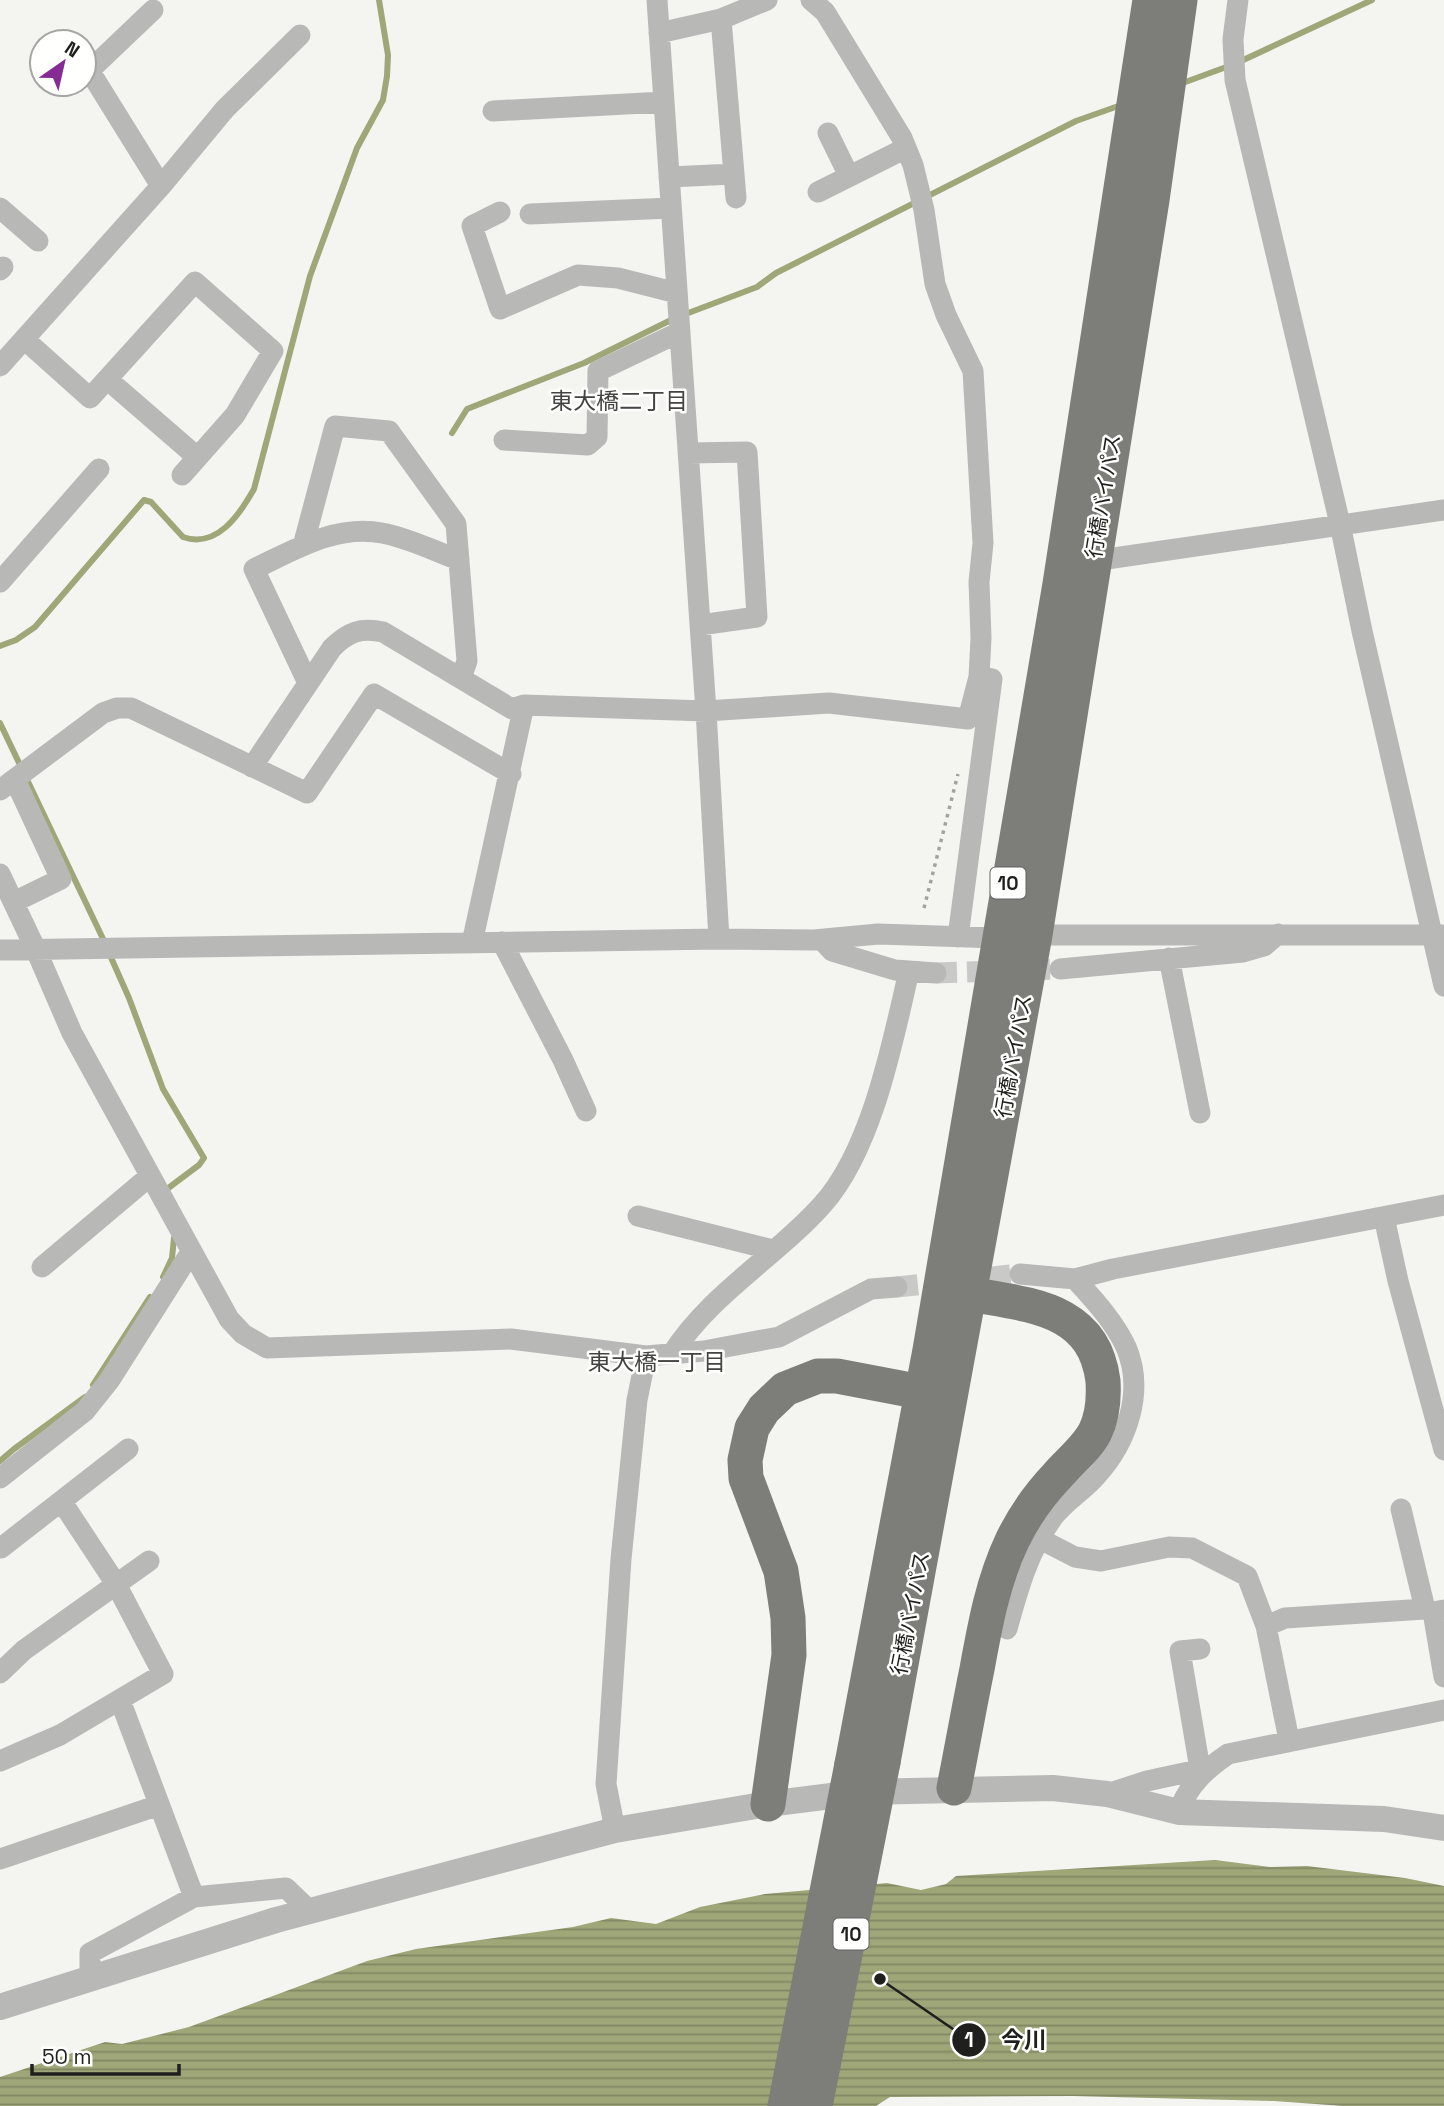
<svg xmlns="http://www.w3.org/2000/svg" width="1444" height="2106" viewBox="0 0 1444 2106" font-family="'Space Grotesk','Noto Sans JP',sans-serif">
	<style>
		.water { fill: url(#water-rules) }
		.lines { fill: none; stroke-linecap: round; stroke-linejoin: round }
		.stream { stroke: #9fa678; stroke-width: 6 }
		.minor-tunnel { stroke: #c9cac7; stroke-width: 21; stroke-dasharray: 21 10; stroke-linecap: butt }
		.path { stroke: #a2a3a0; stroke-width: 3.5; stroke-dasharray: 3.5 5; stroke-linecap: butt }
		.minor { stroke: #b8b9b7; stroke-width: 21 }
		.tertiary { stroke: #b8b9b7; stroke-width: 26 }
		.trunk { stroke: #7d7d7a; stroke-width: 35 }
		.trunk-bridge { stroke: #7d7d7a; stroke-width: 35 }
		.labels { text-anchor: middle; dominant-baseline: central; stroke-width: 5; stroke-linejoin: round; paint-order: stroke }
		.shield { fill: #fffffe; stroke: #626261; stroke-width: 2 }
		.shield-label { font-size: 19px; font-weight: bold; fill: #1f1f1e }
		.street-label { font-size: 21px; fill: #1f1f1e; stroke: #fffffe }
		.neighbourhood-label { font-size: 23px; fill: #444442; stroke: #fffffe }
		.leader { fill: none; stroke: #1f1f1e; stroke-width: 2.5 }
		.callout-dot { fill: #1f1f1e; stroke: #fffffe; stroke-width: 2.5 }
		.mark-label { font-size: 21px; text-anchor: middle; font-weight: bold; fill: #fff }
		.callout-label { font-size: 23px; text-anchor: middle; font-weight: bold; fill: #1f1f1e; stroke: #fffffe; stroke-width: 5; stroke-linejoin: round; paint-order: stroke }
	</style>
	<defs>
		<pattern id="water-rules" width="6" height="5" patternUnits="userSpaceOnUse" patternTransform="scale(1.75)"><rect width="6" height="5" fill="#9fa678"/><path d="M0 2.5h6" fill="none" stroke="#818762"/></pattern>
	</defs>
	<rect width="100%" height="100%" fill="#f4f5f1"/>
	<path class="water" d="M1215 1860 1270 1867 1307 1866 1405 1878 1444 1886V2106H1343L1274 2101 1072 2096 890 2097 876 2106H0V2077L105 2042 122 2044 189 2027 367 1961 416 1949 573 1927 611 1918 656 1924 700 1907 765 1894 887 1883 921 1890 946 1884 956 1876Z"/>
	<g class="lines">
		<path class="stream" d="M1239 62 1372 0
			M1180 84 1229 66
			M683 315 757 287 776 273 1076 121 1124 104
			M452 433 467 409 584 363 673 319
			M0 646 16 640 35 627 144 500 151 502 183 537C217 549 240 514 254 489L310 276 357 148 383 100 387 76 388 55 379 0
			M0 723 105 943
			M109 953 129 998 163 1089 204 1158 199 1165 163 1192
			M163 1277 172 1258 174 1238
			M93 1385 150 1297
			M0 1461 14 1449 85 1397"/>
		<path class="minor-tunnel" d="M936 973 1060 969
			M897 1287 1020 1274"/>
		<path class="path" d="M924 908 958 774"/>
		<path class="minor" d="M657 0 706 711 719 939
			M1238 0 1233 39 1235 80 1340 524 1362 631 1444 986
			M721 19 736 198
			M659 33 721 19 767 0
			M84 62 161 186
			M90 70 153 10
			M493 111 664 102
			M828 133 849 176
			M669 177 734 174
			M818 192 906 148
			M0 208 38 241
			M500 212 472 226 500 309 578 275 618 278 677 293
			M530 214 671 208
			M0 270 3 267
			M24 339 90 398 195 282 273 351 235 415 182 475
			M0 366 161 186 225 109 300 35
			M107 379 197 457
			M504 440 588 445 597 437 598 371 680 332
			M688 453 747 452 757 617 700 625
			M303 546 335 426 389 431 456 524 467 661 461 678
			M1093 561 1444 510
			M0 582 99 469
			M308 683 254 569C294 550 336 524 382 533 409 538 434 551 459 560
			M252 767 332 648C348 632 361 627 383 632L512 709 524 705
			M0 790 103 713 117 708H131L307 793 374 694 511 774
			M0 874 36 950 72 1033 229 1319 243 1334 267 1348 511 1339 646 1356 704 1351 779 1337 871 1289 897 1287
			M14 902 61 879 15 780
			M958 937 992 679 979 677
			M822 940 832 951 895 970 936 973
			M502 942 563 1060 586 1111
			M472 943 524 705 706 711 829 703 968 719 979 677 981 638 979 582 983 543 973 371 946 315 935 284 924 210 913 165 902 138 825 12 811 0
			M0 950 719 939 814 940 878 934 998 938 1035 935H1444
			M1169 958 1200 1113
			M1060 969 1243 952 1264 946 1278 934
			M638 1216 773 1250
			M1384 1217 1398 1281 1444 1450
			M42 1267 150 1176
			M1020 1274 1075 1279 1113 1269 1444 1205
			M672 1354C711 1293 776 1257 823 1204 872 1149 893 1041 909 971
			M0 1478 85 1411 109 1381 191 1252
			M1401 1509 1425 1609 1433 1612
			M1040 1539 1075 1557 1101 1561 1169 1547 1192 1548 1247 1576 1266 1626
			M1 1548 128 1449
			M1444 1610 1433 1612 1444 1677
			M1007 1629C1018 1589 1029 1549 1054 1516 1066 1501 1084 1490 1097 1475 1127 1442 1145 1391 1126 1347 1114 1321 1094 1300 1075 1279
			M1200 1649 1180 1651 1200 1769
			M0 1673 24 1650 149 1561
			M120 1700 194 1897
			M1289 1740 1266 1626 1285 1618 1425 1609
			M0 1761 60 1735 163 1674 116 1584 62 1502
			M1107 1794 1147 1781 1207 1768
			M1179 1812C1187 1786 1206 1769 1228 1754L1444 1710
			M615 1830 606 1784 621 1559 637 1400 646 1356
			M0 1859 159 1805
			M90 1979V1953L194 1897 286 1888 310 1911"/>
		<path class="tertiary" d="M0 2007 276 1920 615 1830 768 1804 863 1792 1053 1788 1107 1794 1179 1812 1384 1819 1444 1828"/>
		<path class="trunk" d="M883 1762 1035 935 1152 200 1180 0
			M852 1764 930 1350 1060 584 1150 0
			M954 1788C962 1748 969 1708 977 1669 985 1625 993 1581 1012 1541 1023 1518 1039 1495 1057 1476 1069 1462 1086 1449 1095 1432 1103 1416 1104 1398 1103 1381 1094 1307 1028 1305 970 1294
			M768 1804 789 1655 788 1618 781 1571 746 1478 745 1460 752 1428 764 1409 785 1389 818 1376H837L921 1392"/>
		<path class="trunk-bridge" d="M785 2106 852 1764
			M815 2106 883 1762"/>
	</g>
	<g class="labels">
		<g class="shield">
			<rect x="990.5" y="867.5" width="35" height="31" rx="5"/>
			<rect x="833.5" y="1918.5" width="35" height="31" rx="5"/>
		</g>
		<g class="shield-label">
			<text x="1008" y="883">10</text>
			<text x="851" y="1934">10</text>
		</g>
		<g class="street-label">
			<text transform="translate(1103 496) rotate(-81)">行橋バイパス</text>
			<text transform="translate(1013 1056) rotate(-80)">行橋バイパス</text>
			<text transform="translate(910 1613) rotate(-79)">行橋バイパス</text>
		</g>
		<g class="neighbourhood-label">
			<text x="619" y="401">東大橋二丁目</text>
			<text x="657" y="1362">東大橋一丁目</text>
		</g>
	</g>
	<path class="leader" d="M880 1979L969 2040"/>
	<g class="callout-dot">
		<circle cx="880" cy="1979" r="7"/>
		<circle cx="969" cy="2040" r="18"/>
	</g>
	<g class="mark-label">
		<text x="969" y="2047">1</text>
	</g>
	<g class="callout-label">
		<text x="1024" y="2048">今川</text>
	</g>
	<g transform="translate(63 63) rotate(34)"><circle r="33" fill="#fffffe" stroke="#a5a5a4" stroke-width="2"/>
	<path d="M0-5L12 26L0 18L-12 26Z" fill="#862a95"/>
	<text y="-10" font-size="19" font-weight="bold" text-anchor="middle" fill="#1f1f1e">N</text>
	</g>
	<path d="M32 2064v10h147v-10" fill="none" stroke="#1f1f1e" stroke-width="3.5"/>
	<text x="42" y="2064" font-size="21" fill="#1f1f1e" stroke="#fffffe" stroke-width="5" paint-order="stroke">50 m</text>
</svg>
